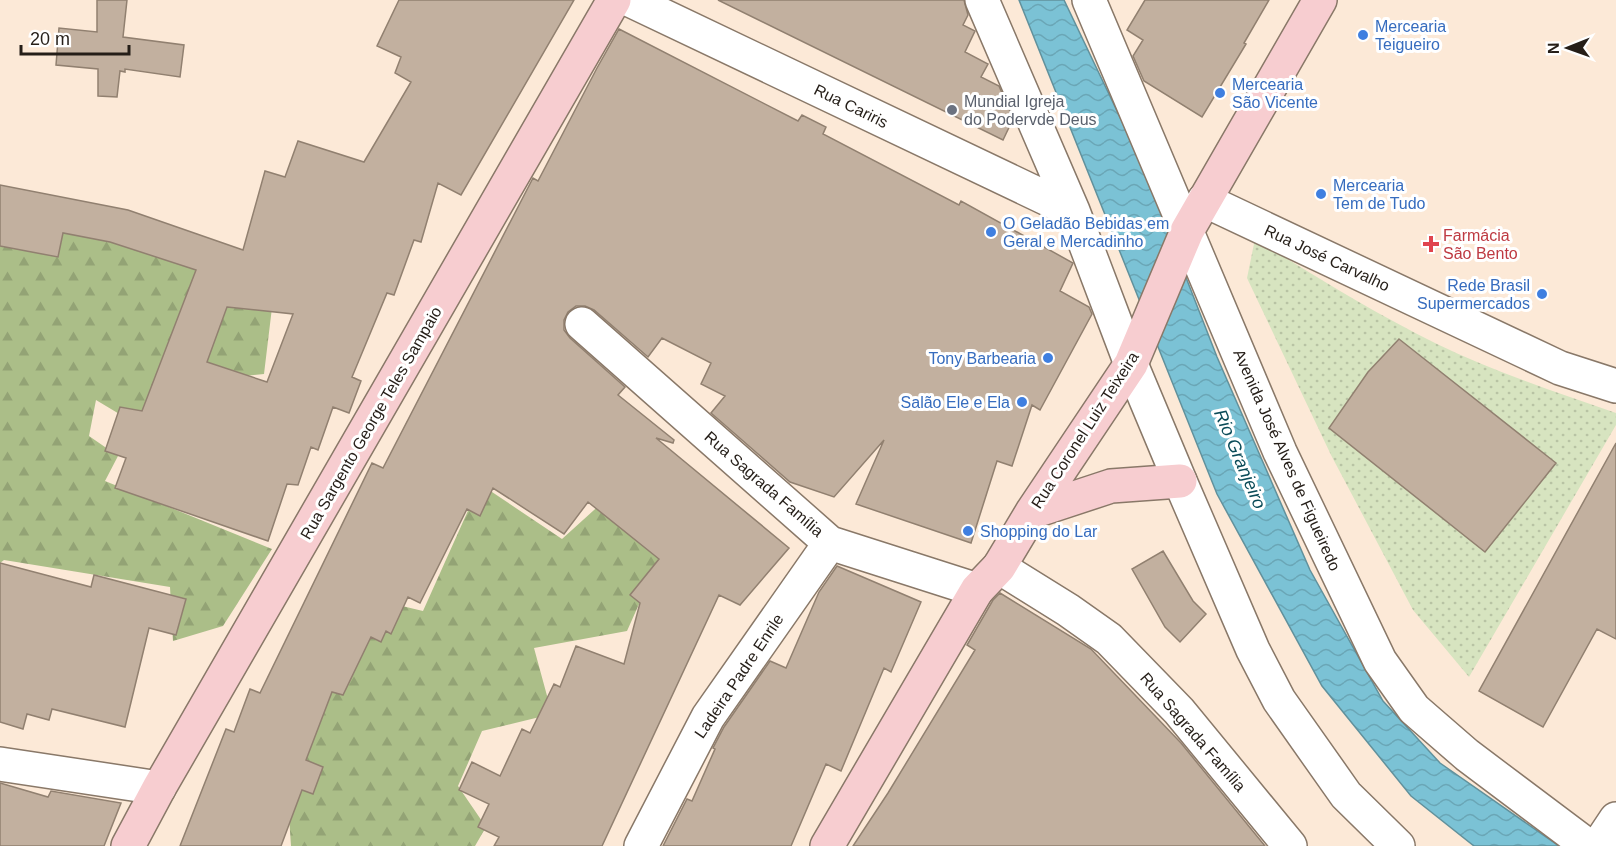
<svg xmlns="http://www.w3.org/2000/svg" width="1616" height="846" viewBox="0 0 1616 846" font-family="Arial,sans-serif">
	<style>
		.forest { fill: url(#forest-firs) }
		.park { fill: url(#park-dots) }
		.water { fill: url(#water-waves); stroke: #61919c; stroke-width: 1.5 }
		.building { fill: #c2b09f; stroke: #918070; stroke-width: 1.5; fill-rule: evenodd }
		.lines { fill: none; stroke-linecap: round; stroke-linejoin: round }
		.street-casing { stroke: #897868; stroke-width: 36 }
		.secondary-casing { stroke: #897868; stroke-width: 36 }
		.street { stroke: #fff; stroke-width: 33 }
		.secondary { stroke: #f7cdd0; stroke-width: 33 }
		.shop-dot { fill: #3f7fe0; stroke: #fff; stroke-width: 2 }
		.worship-dot { fill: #6b7280; stroke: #fff; stroke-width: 2 }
		.health-dot { fill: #e0444e; stroke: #fff; stroke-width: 2 }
		.labels { text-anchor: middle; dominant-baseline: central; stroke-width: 6; stroke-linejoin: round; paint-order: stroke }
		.shop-label { font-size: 16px; fill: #366cbe; stroke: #fff; text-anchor: start }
		.worship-label { font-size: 16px; fill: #5b616d; stroke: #fff; text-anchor: start }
		.street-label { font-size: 16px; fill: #251e18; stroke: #fff }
		.health-label { font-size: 16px; fill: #be3a42; stroke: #fff; text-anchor: start }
		.water-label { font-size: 18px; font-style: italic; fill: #0a4b58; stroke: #fff }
	</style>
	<defs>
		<pattern id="forest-firs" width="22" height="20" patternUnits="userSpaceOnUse" patternTransform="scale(1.5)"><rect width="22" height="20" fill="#abbe88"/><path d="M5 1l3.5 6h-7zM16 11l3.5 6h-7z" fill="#93a375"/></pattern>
		<pattern id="park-dots" width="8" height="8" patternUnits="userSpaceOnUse" patternTransform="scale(1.5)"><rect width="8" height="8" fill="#d7e4c0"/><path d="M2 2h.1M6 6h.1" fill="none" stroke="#b8c3a4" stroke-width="1.8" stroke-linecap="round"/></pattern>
		<pattern id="water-waves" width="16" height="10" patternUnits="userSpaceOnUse" patternTransform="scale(1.5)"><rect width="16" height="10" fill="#7bc2d5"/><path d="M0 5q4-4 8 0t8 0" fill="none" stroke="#6aa6b6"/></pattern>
	</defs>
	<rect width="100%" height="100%" fill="#fce9d7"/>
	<path class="forest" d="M0 217 99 228 274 291 264 374 208 380 146 430 96 400 89 436 118 456 105 481 272 549 223 626 173 641 170 587 4 560 0 563Z
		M480 484 562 539 604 501 669 537 627 631 534 648 552 714 482 731 458 786 486 827 475 846H291L289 816 320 649 381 601 423 611Z"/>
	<path class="park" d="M1255 239C1315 276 1374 313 1437 344 1495 372 1556 392 1616 413V425L1469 677 1413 610 1331 455 1247 278Z"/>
	<path class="water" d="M1019 0H1064L1139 157 1217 357 1310 570 1383 701 1440 763 1559 846H1474L1411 796 1322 686 1217 494Z"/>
	<path class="building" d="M97 0H127L123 37 184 45 180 77 125 69V72L120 71 117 97 98 96V69L56 65 59 28 97 32Z
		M399 0H574L461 195 438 183 421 242 414 240 394 295 387 293 352 377 361 381 349 413 333 407 318 450 311 447 298 485 287 484 268 541 115 488 126 458 105 451 120 407 142 411 196 270 110 242 63 233 58 257 0 246V185L128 210 243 250 265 171 285 177 298 141 364 162 411 82 395 73 401 57 377 46ZM227 307 293 314 267 382 207 362Z
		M718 0H964L968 15 963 25 975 31 965 52 988 64 981 77 999 86 1002 93 997 103 1009 109 1013 119 1003 140Z
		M1145 0H1269L1244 43 1246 44 1202 117 1144 81 1133 56 1143 40 1127 30Z
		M619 29 798 121 802 115 826 127 823 134 959 205 961 201 1073 263 1060 291 1089 307 1092 314 1040 410 1032 405 1012 466 997 461 971 543 856 504 884 440 834 497 790 482 711 413 725 396 701 384 711 363 662 338 648 357 594 310 585 306H576L568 312 564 320V330L570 338 625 387 618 395 674 440 673 443 656 438 789 548 740 605 719 595 602 846H494L499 837 478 827 489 804 459 790 472 762 500 776 522 729 530 733 554 684 560 687 576 646 624 664 640 603 630 595 659 559 588 502 564 534 493 488 480 516 467 509 420 603 408 597 391 634 386 631 381 642 371 637 343 695 332 692 306 760 323 767 313 794 302 790 281 846H180L226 729 234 732 250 689 260 693 372 463 383 468 533 178 538 181 597 68Z
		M1399 339 1556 463 1485 552 1329 428 1368 372Z
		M1616 443V639L1597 629 1543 727 1479 691Z
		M1163 551 1193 601 1206 614 1180 642 1165 627 1132 569Z
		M0 563 91 587 94 575 186 599 176 635 149 628 125 727 52 709 49 720 27 714 23 729 0 722Z
		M837 566 921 602 891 672 884 668 841 771 826 764 791 846H663L687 799 692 801 715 749 713 748 724 727 770 661 786 668 819 592Z
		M1000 593 1091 649 1181 743 1265 846H853L888 793 975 650 967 645 993 600Z
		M0 783 48 797 51 791 121 803 104 846H0Z"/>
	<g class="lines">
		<defs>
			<path id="street" d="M630 0 1073 211
				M982 0 1073 211 1131 364 1180 481 1253 650 1279 700 1346 795 1398 846
				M1089 0 1280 452 1380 661 1414 709 1467 755 1588 846
				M1204 200 1560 368 1616 386
				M582 324 830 543 977 590
				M999 567 1068 610 1109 639 1179 711 1290 846
				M0 764 159 788
				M641 846 708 717 830 543
				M1598 846 1616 819"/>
			<path id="secondary" d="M1032 512 1111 486 1180 481
				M128 846 159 788 614 0
				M827 846 977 590 999 567 1032 512 1131 364 1187 231 1320 0"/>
		</defs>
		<use href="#street" class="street-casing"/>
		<use href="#secondary" class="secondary-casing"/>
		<use href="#street" class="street"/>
		<use href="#secondary" class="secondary"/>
	</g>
	<g class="shop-dot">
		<circle cx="1363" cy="35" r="6"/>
		<circle cx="1220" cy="93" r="6"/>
		<circle cx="1321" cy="194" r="6"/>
		<circle cx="991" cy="232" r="6"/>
		<circle cx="1542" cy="294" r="6"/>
		<circle cx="1048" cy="358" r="6"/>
		<circle cx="1022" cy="402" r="6"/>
		<circle cx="968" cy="531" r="6"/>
	</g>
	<circle class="worship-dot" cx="952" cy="110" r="6"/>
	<path class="health-dot" d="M1428 235h6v6h6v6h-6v6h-6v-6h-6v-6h6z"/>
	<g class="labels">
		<g class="shop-label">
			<text x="1375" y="26">Mercearia<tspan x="1375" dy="18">Teigueiro</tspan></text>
			<text x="1232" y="84">Mercearia<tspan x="1232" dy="18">São Vicente</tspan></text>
			<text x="1333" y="185">Mercearia<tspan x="1333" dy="18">Tem de Tudo</tspan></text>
			<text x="1003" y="223">O Geladão Bebidas em<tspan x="1003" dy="18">Geral e Mercadinho</tspan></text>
			<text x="1530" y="285" text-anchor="end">Rede Brasil<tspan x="1530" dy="18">Supermercados</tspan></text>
			<text x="1036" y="358" text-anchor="end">Tony Barbearia</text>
			<text x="1010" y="402" text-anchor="end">Salão Ele e Ela</text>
			<text x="980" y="531">Shopping do Lar</text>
		</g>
		<g class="worship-label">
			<text x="964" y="101">Mundial Igreja<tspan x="964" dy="18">do Podervde Deus</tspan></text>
		</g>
		<g class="street-label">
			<text transform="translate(851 106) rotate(26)">Rua Cariris</text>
			<text transform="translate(1327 258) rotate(25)">Rua José Carvalho</text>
			<text transform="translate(371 423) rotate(-60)">Rua Sargento George Teles Sampaio</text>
			<text transform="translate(1085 430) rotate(-57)">Rua Coronel Luiz Teixeira</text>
			<text transform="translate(1287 460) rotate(66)">Avenida José Alves de Figueiredo</text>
			<text transform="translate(764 484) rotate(41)">Rua Sagrada Família</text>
			<text transform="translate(739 676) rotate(-56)">Ladeira Padre Enrile</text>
			<text transform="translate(1193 732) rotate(49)">Rua Sagrada Família</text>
		</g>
		<g class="health-label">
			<text x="1443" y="235">Farmácia<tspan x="1443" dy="18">São Bento</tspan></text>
		</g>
		<g class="water-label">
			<text transform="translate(1240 459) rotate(67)">Rio Granjeiro</text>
		</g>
	</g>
	<g transform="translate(1568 48) rotate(269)" stroke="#ffffff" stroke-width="4.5" paint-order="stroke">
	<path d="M0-4.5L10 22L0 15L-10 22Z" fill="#251e18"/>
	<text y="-9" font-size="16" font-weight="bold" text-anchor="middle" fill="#251e18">N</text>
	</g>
	<path d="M21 45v9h108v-9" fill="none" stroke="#251e18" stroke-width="3"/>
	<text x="30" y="45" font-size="18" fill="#251e18" stroke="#ffffff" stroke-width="4.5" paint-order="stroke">20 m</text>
</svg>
